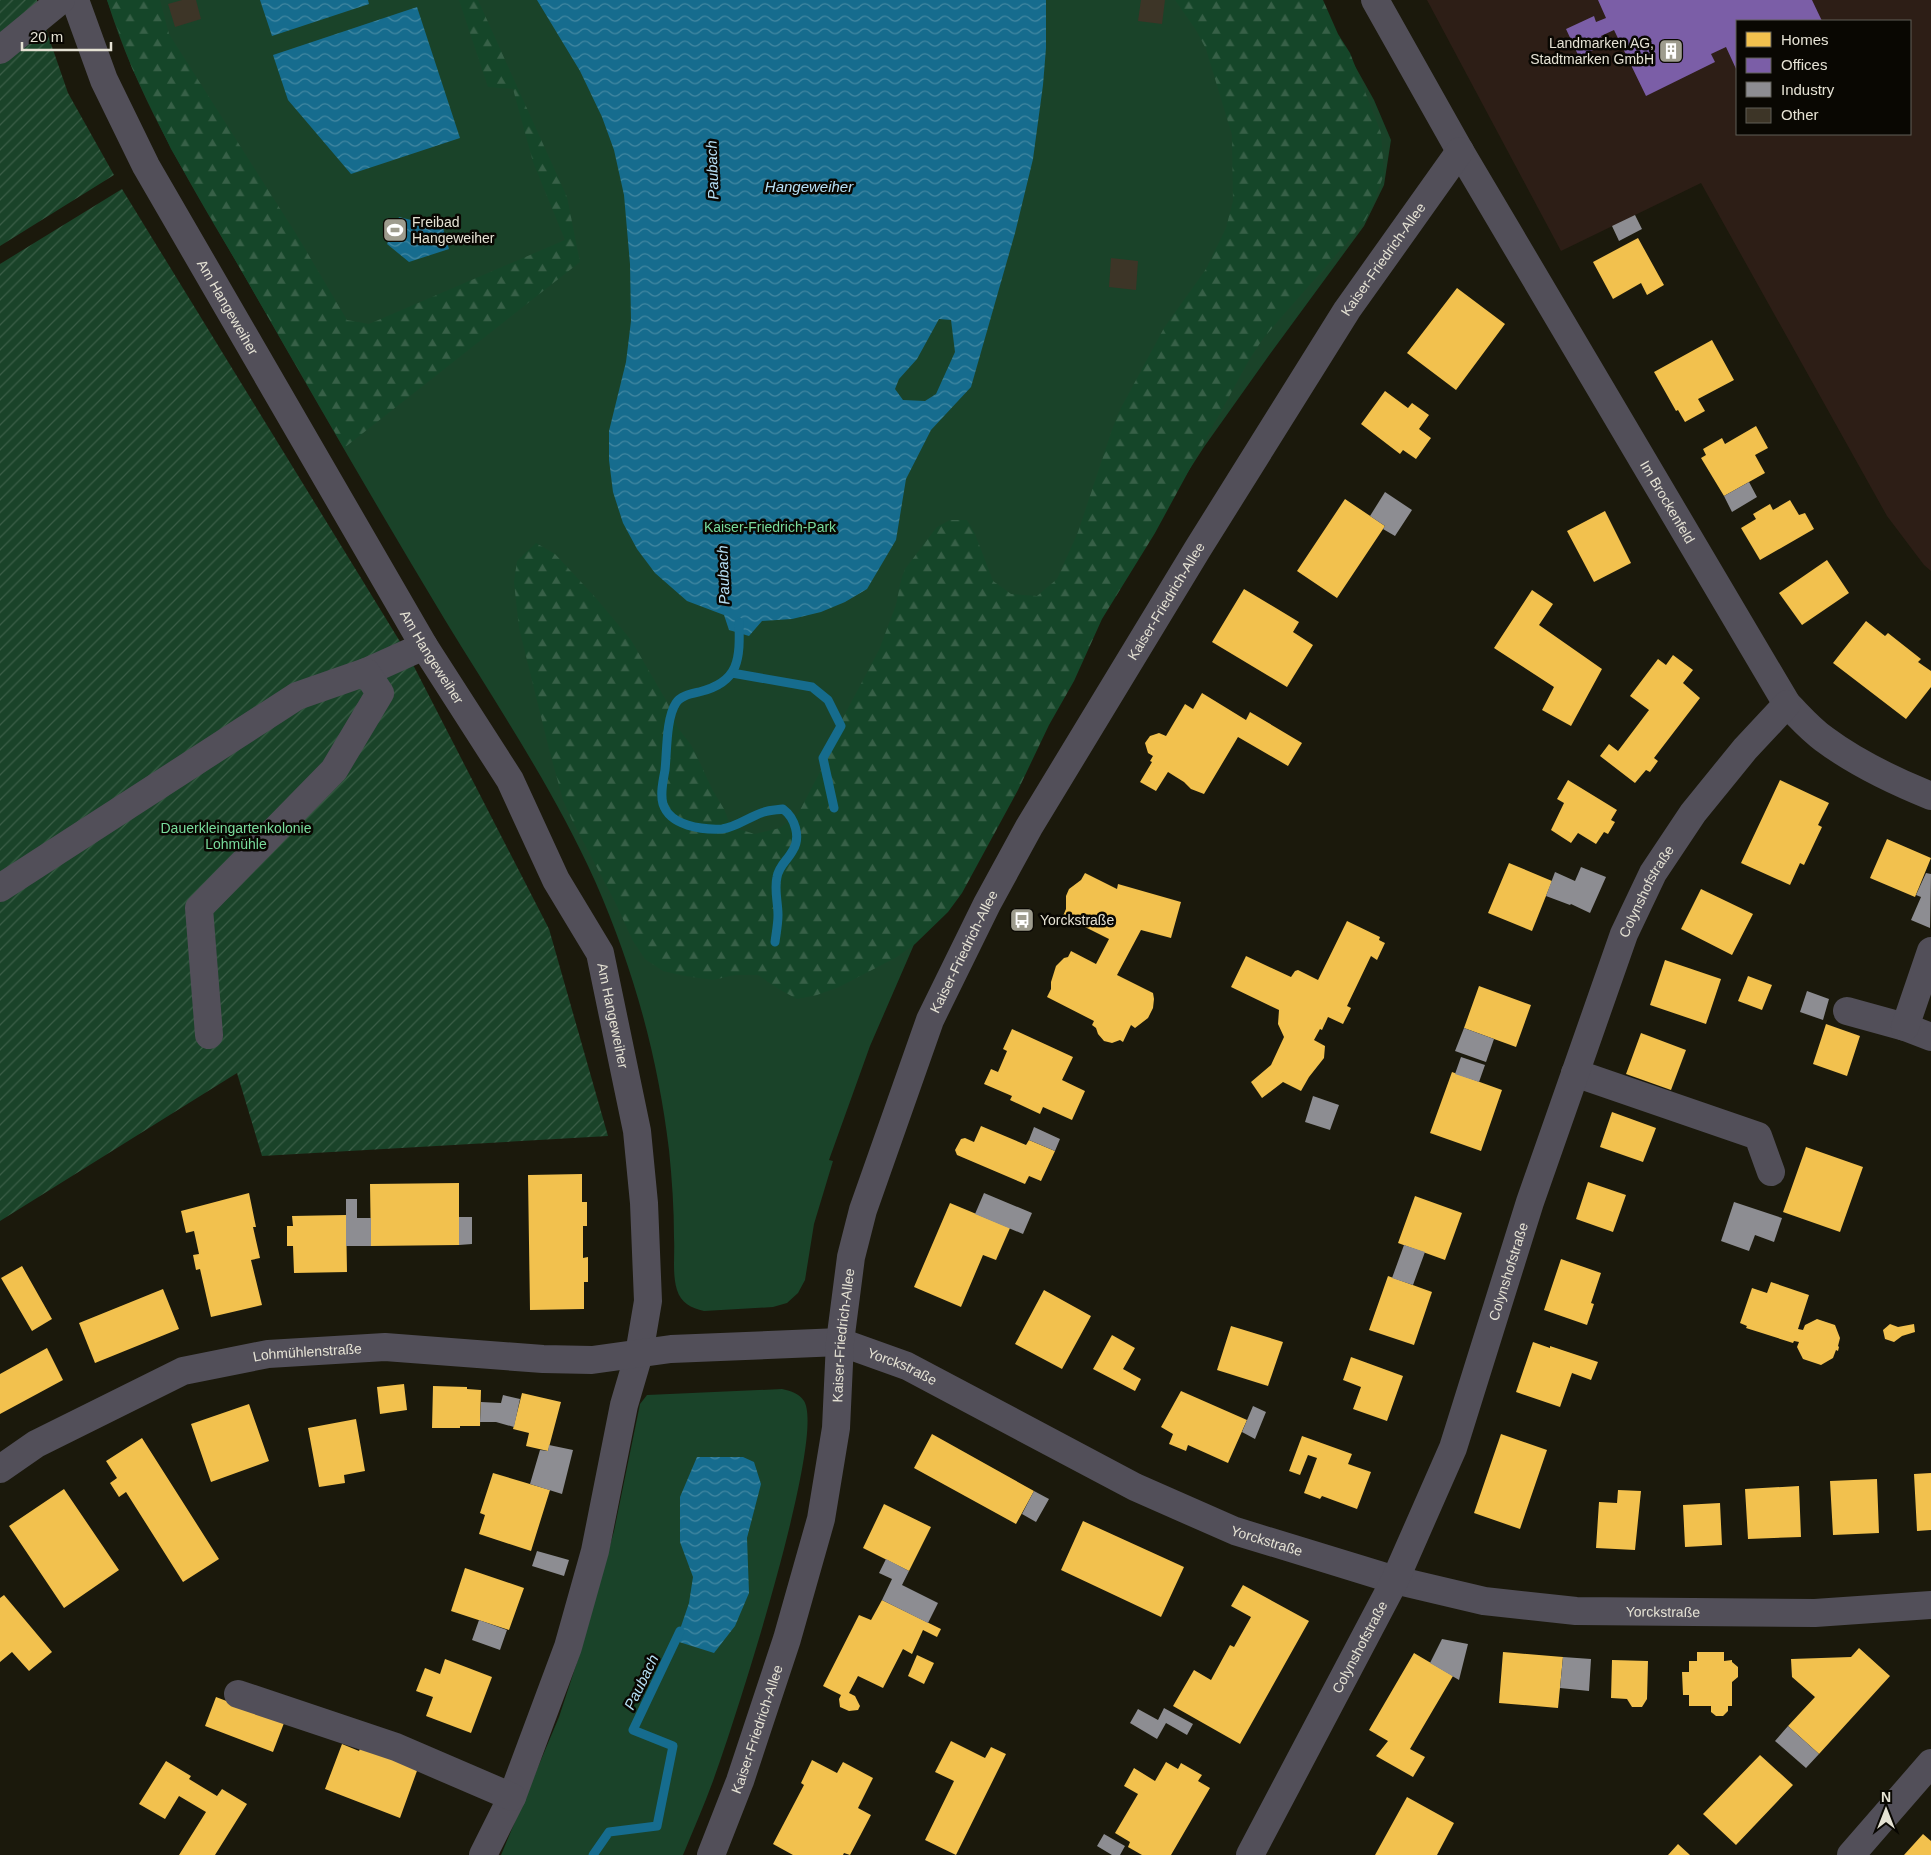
<svg xmlns="http://www.w3.org/2000/svg" width="1931" height="1855" viewBox="0 0 1931 1855" font-family="Helvetica,sans-serif">
	<style>
		.commercial { fill: #2d1e16; fill-rule: evenodd }
		.green { fill: #1a4329 }
		.forest { fill: url(#forest-firs) }
		.garden { fill: url(#garden-furrows) }
		.water { fill: url(#water-waves); fill-rule: evenodd }
		.homes { fill: #f2c14e }
		.offices { fill: #7b5ea7 }
		.industry { fill: #8d8d92 }
		.lines { fill: none; stroke-linecap: round; stroke-linejoin: round }
		.stream { stroke: #166c8e; stroke-width: 9 }
		.building { fill: #3d3527 }
		.minor { stroke: #524f59; stroke-width: 28 }
		.labels { text-anchor: middle; dominant-baseline: central; stroke-width: 5; stroke-linejoin: round; paint-order: stroke }
		.poi-label { font-size: 14px; fill: #e5e2d4; stroke: #090702; text-anchor: start }
		.street-label { font-size: 14px; fill: #e5e2d4; stroke: #090702 }
		.park-label { font-size: 14px; fill: #79dc9c; stroke: #090702 }
		.water-label { font-size: 15px; font-style: italic; fill: #b7e0f6; stroke: #090702 }
	</style>
	<defs>
		<pattern id="forest-firs" width="22" height="20" patternUnits="userSpaceOnUse" patternTransform="scale(1.25)"><rect width="22" height="20" fill="#154629"/><path d="M5 1l3.5 6h-7zM16 11l3.5 6h-7z" fill="#376047"/></pattern>
		<pattern id="garden-furrows" width="10" height="10" patternUnits="userSpaceOnUse" patternTransform="scale(1.25)"><rect width="10" height="10" fill="#1a4329"/><path d="M-1 1l2-2M0 10L10 0M9 11l2-2" fill="none" stroke="#3b5e47"/></pattern>
		<pattern id="water-waves" width="16" height="10" patternUnits="userSpaceOnUse" patternTransform="scale(1.25)"><rect width="16" height="10" fill="#166c8e"/><path d="M0 5q4-4 8 0t8 0" fill="none" stroke="#4388a2"/></pattern>
	</defs>
	<rect width="100%" height="100%" fill="#1b190c"/>
	<path class="commercial" d="M1427 0H1931V571L1924 565 1887 516 1701 183 1561 251ZM1737 21H1910V134H1737Z"/>
	<path class="green" d="M107 0H1318L1374 100 1391 140 1384 185 1364 226 1270 354 1204 447 1142 543 916 940 870 1046 829 1160 833 1161 814 1224 805 1280 798 1293 787 1303 773 1307 704 1311C691 1308 681 1303 677 1290 672 1274 675 1254 674 1238 674 1209 672 1179 669 1150 658 1057 633 967 595 881 554 790 497 705 445 620 375 504 308 387 241 270 190 183 137 97 107 0Z
		M782 1389C790 1391 799 1393 804 1401 827 1437 732 1730 713 1781 704 1806 693 1830 683 1855H501L559 1717 581 1650 614 1531 640 1404 647 1395Z"/>
	<path class="forest" d="M107 0H160L169 34 298 237 347 320 369 324 565 240 533 162 513 89 488 87 459 0H478L567 197 580 262 344 448 171 149 132 68Z
		M1175 0H1323L1338 34 1350 53 1381 133 1384 174 1375 199 1366 219 1351 238 1278 321 1262 340 1249 360 1155 533 1102 619 1074 681 1049 725 1018 790 962 893 948 912 915 944 897 957 839 987 817 995 797 999 777 988 758 975H735L713 980 685 976 663 971 645 959 633 941 615 902 572 820 563 800 549 749 519 628 514 582 517 561 536 543 555 554 595 597 631 640 667 702 678 728 691 745 701 765 712 789 724 809 731 827 755 834 780 828 798 814 821 770 837 729 879 650 896 605 901 580 905 569 937 527 950 520H967L975 534 993 581 1011 594 1037 596 1057 579 1078 532 1112 430 1121 408 1164 328 1206 269 1226 228 1233 201 1232 135 1206 49 1196 30Z"/>
	<path class="garden" d="M0 0H37L41 15 68 93 114 175 0 246Z
		M122 189 407 653 549 929 608 1136 262 1156 237 1073 0 1221V264Z"/>
	<path class="water" d="M260 0H368L369 4 272 36Z
		M537 0H1046V48L1043 85 1033 159 1015 233 971 387 931 430 906 479 896 540 867 589 845 602 821 612 792 619 762 621 749 636 729 630 724 615 687 601 655 573 637 549 623 523 613 492 609 460V431L626 362 631 321 630 264 624 195 614 150 602 117 580 71ZM939 319 951 320 955 352 936 394 925 401 903 400 895 389 899 379 917 359Z
		M417 7 460 138 351 174 288 100 273 55Z
		M399 217 443 228 449 249 409 262 387 244Z
		M697 1457H743L754 1462 761 1484 747 1538 749 1593 735 1626 714 1653 676 1641 689 1603 693 1577 680 1542V1497Z"/>
	<path class="homes" d="M1638 238 1664 285 1647 295 1641 283 1613 299 1593 262Z
		M1457 288 1505 324 1456 390 1407 353Z
		M1712 340 1734 380 1698 399 1705 411 1685 422 1678 410 1676 411 1654 372Z
		M1385 391 1408 408 1412 403 1429 415 1419 429 1431 438 1416 459 1403 450 1400 454 1361 424Z
		M1756 426 1768 448 1755 455 1765 473 1724 496 1701 458 1706 455 1703 449 1722 438 1725 444Z
		M1345 499 1385 526 1337 598 1297 571Z
		M1790 500 1799 515 1805 513 1814 529 1760 560 1741 528 1756 519 1753 514 1770 504 1773 510Z
		M1605 511 1631 563 1594 582 1567 531Z
		M1827 560 1849 593 1802 625 1779 593Z
		M1244 589 1299 622 1293 632 1313 645 1287 687 1212 642Z
		M1532 590 1553 604 1539 625 1602 669 1571 726 1542 710 1554 687 1494 648Z
		M1866 621 1885 636 1888 633 1921 659 1918 662 1931 671V687L1906 719 1833 663Z
		M1673 655 1693 670 1683 683 1700 698 1654 758 1658 761 1650 772 1646 770 1635 783 1600 756 1609 744 1618 751 1649 710 1630 696 1658 659 1666 665Z
		M1202 693 1246 720 1250 712 1302 743 1288 766 1238 737 1204 794 1191 789 1184 782 1168 772 1156 791 1140 782 1152 762 1150 761 1153 756 1148 753 1145 743 1150 736 1159 733 1166 736 1185 704 1193 709Z
		M1568 780 1617 810 1611 820 1615 822 1608 834 1604 832 1596 844 1578 833 1571 843 1551 830 1564 803 1557 799Z
		M1780 780 1829 803 1818 825 1822 827 1804 865 1800 863 1790 885 1741 863Z
		M1887 839 1931 858 1915 897 1870 878Z
		M1509 863 1552 881 1532 931 1488 913Z
		M1085 873 1117 889 1118 884 1181 902 1171 938 1141 930 1117 975 1153 993 1154 999 1153 1008 1148 1018 1135 1028 1131 1025 1123 1042 1120 1040 1112 1043 1104 1041 1098 1034 1096 1028 1092 1025 1094 1021 1047 997 1051 989V982L1056 966 1064 958 1068 957 1071 951 1096 964 1109 939 1063 916 1066 909V896L1069 889 1081 880Z
		M1701 889 1753 914 1732 955 1681 929Z
		M1347 921 1380 937 1379 940 1385 943 1377 960 1371 956 1347 1006 1351 1008 1343 1024 1328 1017 1322 1030 1320 1029 1314 1040 1325 1046 1324 1058 1309 1077 1301 1091 1283 1082 1262 1098 1251 1082 1271 1065 1284 1037 1278 1024 1279 1010 1231 987 1246 956 1291 977 1295 971 1298 970 1318 980Z
		M1665 960 1721 979 1706 1024 1650 1005Z
		M1748 976 1772 985 1762 1010 1738 1001Z
		M1479 986 1531 1005 1516 1047 1464 1028Z
		M1826 1024 1860 1036 1847 1076 1813 1064Z
		M1012 1029 1073 1057 1062 1080 1085 1091 1072 1120 1043 1107 1040 1114 1010 1100 1012 1096 984 1084 991 1069 998 1072 1007 1051 1003 1049Z
		M1641 1033 1686 1050 1671 1090 1626 1074Z
		M1452 1072 1502 1090 1481 1151 1430 1133Z
		M1612 1112 1656 1128 1643 1162 1600 1147Z
		M981 1126 1026 1145 1029 1140 1055 1151 1041 1181 1029 1176 1025 1184 957 1155 955 1150 961 1139 965 1138 974 1142Z
		M1806 1147 1863 1167 1840 1232 1783 1212Z
		M582 1174V1202H587V1226H583V1258L588 1257V1282H584V1309L530 1310 528 1175Z
		M1588 1182 1626 1195 1613 1232 1576 1219Z
		M459 1183V1245L371 1246 370 1184Z
		M249 1193 256 1227H253L260 1258 251 1260 262 1305 211 1317 200 1269 196 1270 193 1255 199 1254 194 1231 186 1233 181 1211Z
		M1415 1196 1462 1213 1445 1260 1398 1243Z
		M950 1203 1010 1228 996 1260 983 1255 961 1307 914 1287Z
		M346 1215 347 1272 294 1273 293 1246H287V1226H293L292 1216Z
		M1561 1259 1601 1273 1591 1303 1594 1304 1587 1325 1544 1310Z
		M22 1266 52 1319 32 1331 1 1278Z
		M1388 1276 1432 1292 1414 1345 1369 1330Z
		M1771 1282 1809 1295 1798 1329 1803 1330 1805 1325 1817 1319 1835 1325 1840 1338 1838 1346 1839 1347 1838 1351 1836 1350 1833 1358 1821 1365 1803 1359 1797 1347 1799 1342 1794 1341 1793 1343 1746 1328 1747 1326 1740 1323 1752 1288 1767 1293Z
		M163 1289 179 1329 95 1363 79 1323Z
		M1044 1290 1091 1316 1062 1369 1015 1344Z
		M1890 1324 1898 1327 1914 1324 1915 1332 1902 1336 1894 1342 1885 1339 1883 1330Z
		M1231 1326 1283 1342 1268 1386 1217 1370Z
		M1112 1335 1135 1348 1123 1369 1141 1379 1135 1391 1093 1369Z
		M1533 1342 1550 1348V1346L1598 1362 1591 1380 1572 1373 1560 1407 1516 1392Z
		M47 1348 63 1380 0 1414V1374Z
		M1351 1357 1403 1376 1387 1421 1353 1409 1361 1387 1343 1380Z
		M404 1384 407 1410 380 1414 377 1387Z
		M433 1386 467 1387V1389L481 1390 480 1426H460V1428H432Z
		M1181 1391 1247 1420 1228 1463 1188 1445 1186 1451 1169 1444 1173 1434 1161 1427Z
		M522 1393 561 1402 548 1451 526 1446 529 1433 513 1429Z
		M249 1404 269 1461 211 1482 191 1424Z
		M356 1419 365 1471 344 1475 345 1483 319 1487 308 1428Z
		M932 1434 1034 1491 1016 1524 914 1468Z
		M1501 1434 1547 1450 1520 1529 1474 1513Z
		M1302 1436 1352 1454 1348 1464 1371 1472 1357 1509 1322 1496 1320 1499 1304 1493 1317 1458 1308 1455 1300 1475 1289 1471Z
		M142 1438 219 1559 183 1582 126 1492 119 1497 110 1483 117 1478 106 1461Z
		M493 1473 550 1490 531 1551 479 1534 485 1515 480 1513Z
		M1931 1473V1530L1917 1531 1914 1474Z
		M1877 1479 1879 1533 1833 1535 1830 1481Z
		M1799 1486 1801 1537 1748 1539 1745 1489Z
		M64 1489 119 1570 64 1608 9 1526Z
		M1618 1490 1641 1491 1635 1550 1596 1548 1599 1502 1617 1503Z
		M1720 1503 1722 1545 1685 1547 1683 1505Z
		M884 1504 931 1527 909 1571 863 1548Z
		M1083 1521 1184 1567 1161 1617 1061 1570Z
		M465 1568 524 1588 509 1630 451 1611Z
		M1243 1585 1309 1621 1240 1744 1173 1706 1194 1670 1211 1680 1230 1645 1234 1647 1251 1617 1231 1606Z
		M4 1595 52 1652 29 1671 12 1652 0 1662V1598Z
		M882 1600 941 1629 937 1637 923 1630 912 1654 903 1649 883 1688 858 1676 849 1693 855 1696 860 1706 858 1710 849 1711 840 1707 839 1699 841 1695 823 1686 859 1615 871 1620Z
		M1859 1648 1890 1676 1819 1754 1788 1726 1815 1697 1792 1677 1791 1659 1851 1657Z
		M1503 1652 1563 1657 1558 1708 1499 1703Z
		M1697 1652H1724V1661L1732 1660V1662L1738 1667V1677L1732 1682V1706H1728V1711L1723 1716H1716L1711 1712V1706H1689V1695H1683L1682 1672H1689V1661H1697Z
		M1414 1653 1453 1676 1410 1749 1425 1757 1413 1777 1376 1756 1388 1741 1369 1730Z
		M917 1655 934 1663 924 1684 908 1676Z
		M445 1659 492 1677 471 1733 426 1716 433 1697 416 1691 425 1668 440 1674Z
		M1612 1660 1648 1661 1647 1699 1642 1707H1632L1627 1699 1611 1698Z
		M216 1697 284 1723 273 1752 205 1726Z
		M951 1741 985 1758 991 1747 1006 1754 956 1855 925 1840 954 1781 935 1772Z
		M342 1744 359 1751 362 1744 422 1757 400 1818 325 1789Z
		M1760 1755 1793 1785 1736 1845 1703 1814Z
		M812 1760 837 1773 843 1762 873 1778 858 1808 871 1815 850 1855 844 1853 843 1855H793L773 1844 804 1785 801 1783Z
		M166 1761 191 1776 189 1779 217 1796 222 1789 247 1804 215 1855H179L206 1812 179 1796 165 1819 139 1804Z
		M1166 1762 1178 1769 1181 1763 1202 1775 1198 1781 1210 1788 1171 1855H1142L1128 1847 1130 1842 1115 1833 1138 1794 1124 1786 1134 1768 1155 1781Z
		M1407 1797 1454 1823 1437 1855H1375Z
		M1923 1834 1931 1841V1855H1904Z
		M1678 1844 1690 1855H1668Z"/>
	<path class="offices" d="M1598 0H1812L1822 21H1737V71L1726 47 1711 54 1715 62 1646 96 1614 30 1601 36 1605 44 1579 57 1566 29 1594 16 1596 22 1606 18Z"/>
	<path class="industry" d="M1635 215 1642 229 1619 241 1612 226Z
		M1749 482 1757 497 1732 512 1724 496Z
		M1385 492 1412 510 1395 536 1383 529 1385 526 1370 516Z
		M1581 867 1606 877 1590 913 1571 904 1570 905 1546 896 1555 872 1575 881Z
		M1926 873 1931 874 1930 928 1911 920 1921 897 1916 895Z
		M1807 991 1829 999 1823 1020 1800 1012Z
		M1464 1028 1494 1039 1486 1062 1455 1051Z
		M1461 1057 1485 1065 1479 1082 1455 1074Z
		M1313 1096 1339 1105 1330 1130 1305 1122Z
		M1034 1127 1060 1139 1055 1151 1029 1140Z
		M984 1193 1032 1213 1023 1234 975 1214Z
		M346 1199H357V1218H371V1246H346Z
		M1734 1202 1782 1218 1774 1242 1755 1235 1749 1251 1721 1241Z
		M459 1217H472V1244L459 1245Z
		M1404 1245 1425 1252 1413 1285 1392 1278Z
		M503 1395 520 1399 514 1427 496 1422H480L481 1402 501 1403Z
		M1253 1406 1266 1412 1255 1439 1242 1432Z
		M549 1445 573 1450 562 1494 530 1484 540 1450 548 1451Z
		M1034 1491 1049 1499 1036 1522 1022 1514Z
		M537 1551 569 1560 564 1576 532 1566Z
		M886 1559 909 1571 902 1585 938 1603 928 1623 882 1600 892 1579 879 1573Z
		M479 1620 507 1630 500 1650 472 1640Z
		M1442 1639 1468 1644 1459 1680 1430 1663Z
		M1563 1657 1591 1659 1589 1691 1560 1688Z
		M1164 1708 1193 1724 1187 1735 1166 1723 1157 1739 1130 1723 1138 1709 1158 1720Z
		M1788 1726 1819 1754 1806 1768 1775 1741Z
		M1104 1834 1125 1846 1120 1855H1112L1097 1846Z"/>
	<g class="lines">
		<path class="stream" d="M739 622C740 659 740 682 699 692 690 694 680 696 676 703 666 718 667 752 665 770 663 781 660 794 663 804 670 826 702 830 722 829 737 827 750 816 764 812 770 810 777 810 783 809 795 818 801 837 793 850 788 860 779 865 777 877 774 890 778 902 778 915 778 924 776 934 775 942
			M732 673 812 687 828 700 841 726 823 758 834 808
			M593 1855 609 1832 657 1826 673 1746 633 1730 680 1631"/>
	</g>
	<path class="building" d="M182 0H196L201 19 175 27 168 4Z
		M1141 0H1165L1162 24 1138 21Z
		M1111 258 1138 261 1136 290 1109 287Z"/>
	<g class="lines">
		<g class="minor">
			<path id="s1" d="M75 0 104 80 146 166 424 646 510 780 556 880 600 953 637 1131 644 1203 648 1301 639 1354 624 1405 595 1551 568 1647 512 1797 483 1855"/>
			<path id="s2" d="M1375 0 1460 151 1787 704C1799 716 1810 729 1824 739 1856 763 1894 781 1931 796"/>
			<path d="M0 50 61 0"/>
			<path d="M366 672 424 646"/>
			<path d="M0 888 297 696 366 672 380 693 334 770 199 908 209 1035"/>
			<path d="M1847 1011 1905 1027 1931 1037"/>
			<path d="M1905 1027 1931 951"/>
			<path d="M1575 1073 1758 1136 1771 1172"/>
			<path id="s3" d="M0 1469 36 1444 183 1371 268 1354 385 1347 543 1359 592 1360 671 1349 840 1342 907 1366 1135 1487 1235 1531 1395 1580 1484 1601 1576 1611 1815 1613 1931 1605"/>
			<path d="M238 1694 396 1747 512 1797"/>
			<path id="s4" d="M711 1855 740 1781 787 1639 821 1519 836 1428 840 1342 851 1257 863 1210 930 1020 987 904 1029 827 1197 550 1347 310 1460 151"/>
			<path id="s5" d="M1250 1855 1395 1580 1453 1448 1530 1202 1624 934 1653 873 1693 813 1745 749 1787 704"/>
			<path d="M1851 1855 1931 1763"/>
		</g>
	</g>
	<defs>
		<symbol id="building-square" viewBox="-11 -11 22 22"><rect x="-9" y="-9" width="18" height="18" rx="4" fill="#9e9c8e" stroke="#090702"/><path d="M-4-6H4V6H1V3H-1V6H-4ZM-2.5-4.3h1.7v1.8h-1.7ZM.8-4.3h1.7v1.8H.8ZM-2.5-1h1.7V.8h-1.7ZM.8-1h1.7V.8H.8Z" fill="#fff"/></symbol>
		<symbol id="stadium-square" viewBox="-11 -11 22 22"><rect x="-9" y="-9" width="18" height="18" rx="4" fill="#9e9c8e" stroke="#090702"/><path d="M0-5a6.5 5 0 1 0 0 10a6.5 5 0 1 0 0-10ZM-3.5-1.8h7v3.6h-7Z" fill="#fff"/></symbol>
		<symbol id="bus-square" viewBox="-11 -11 22 22"><rect x="-9" y="-9" width="18" height="18" rx="4" fill="#9e9c8e" stroke="#090702"/><path d="M-5-6H5V4H4V6H2V4H-2V6H-4V4H-5ZM-3.5-4V0h7V-4ZM-3.5 1.2v1.5H-2V1.2ZM2 1.2v1.5H3.5V1.2Z" fill="#fff"/></symbol>
	</defs>
	<g fill-rule="evenodd">
		<use href="#building-square" x="1657" y="37" width="28" height="28"/>
		<use href="#stadium-square" x="381" y="216" width="28" height="28"/>
		<use href="#bus-square" x="1008" y="906" width="28" height="28"/>
	</g>
	<g class="labels">
		<g class="poi-label">
			<text x="1654" y="43" text-anchor="end">Landmarken AG,<tspan x="1654" dy="16">Stadtmarken GmbH</tspan></text>
			<text x="412" y="222">Freibad<tspan x="412" dy="16">Hangeweiher</tspan></text>
			<text x="1040" y="920">Yorckstraße</text>
		</g>
		<g class="street-label">
			<text stroke="none"><textPath href="#s4" startOffset="1754">Kaiser-Friedrich-Allee</textPath></text>
			<text stroke="none"><textPath href="#s1" startOffset="344">Am Hangeweiher</textPath></text>
			<text stroke="none"><textPath href="#s2" startOffset="581">Im Brockenfeld</textPath></text>
			<text stroke="none"><textPath href="#s4" startOffset="1349">Kaiser-Friedrich-Allee</textPath></text>
			<text stroke="none"><textPath href="#s1" startOffset="749">Am Hangeweiher</textPath></text>
			<text stroke="none"><textPath href="#s5" startOffset="1045">Colynshofstraße</textPath></text>
			<text stroke="none"><textPath href="#s4" startOffset="944">Kaiser-Friedrich-Allee</textPath></text>
			<text stroke="none"><textPath href="#s1" startOffset="1154">Am Hangeweiher</textPath></text>
			<text stroke="none"><textPath href="#s5" startOffset="640">Colynshofstraße</textPath></text>
			<text stroke="none"><textPath href="#s4" startOffset="539">Kaiser-Friedrich-Allee</textPath></text>
			<text stroke="none"><textPath href="#s3" startOffset="334">Lohmühlenstraße</textPath></text>
			<text stroke="none"><textPath href="#s3" startOffset="935">Yorckstraße</textPath></text>
			<text stroke="none"><textPath href="#s3" startOffset="1340">Yorckstraße</textPath></text>
			<text stroke="none"><textPath href="#s3" startOffset="1745">Yorckstraße</textPath></text>
			<text stroke="none"><textPath href="#s5" startOffset="235">Colynshofstraße</textPath></text>
			<text stroke="none"><textPath href="#s4" startOffset="134">Kaiser-Friedrich-Allee</textPath></text>
		</g>
		<g class="park-label">
			<text x="770" y="527">Kaiser-Friedrich-Park</text>
			<text x="236" y="828">Dauerkleingartenkolonie<tspan x="236" dy="16">Lohmühle</tspan></text>
		</g>
		<g class="water-label">
			<text transform="translate(712 170) rotate(-92)">Paubach</text>
			<text x="809" y="186">Hangeweiher</text>
			<text transform="translate(723 575) rotate(-92)">Paubach</text>
			<text transform="translate(641 1682) rotate(-64)">Paubach</text>
		</g>
	</g>
	<rect x="1736" y="20" width="175" height="115" fill="#090702" stroke="#615f56"/>
	<rect x="1746" y="32" width="25" height="15" fill="#f2c14e" stroke="#615f56"/>
	<text x="1781" y="45" font-size="15" fill="#e5e2d4">Homes</text>
	<rect x="1746" y="58" width="25" height="15" fill="#7b5ea7" stroke="#615f56"/>
	<text x="1781" y="70" font-size="15" fill="#e5e2d4">Offices</text>
	<rect x="1746" y="82" width="25" height="15" fill="#8d8d92" stroke="#615f56"/>
	<text x="1781" y="95" font-size="15" fill="#e5e2d4">Industry</text>
	<rect x="1746" y="108" width="25" height="15" fill="#3d3527" stroke="#615f56"/>
	<text x="1781" y="120" font-size="15" fill="#e5e2d4">Other</text>
	<g transform="translate(1886 1810)" stroke="#090702" stroke-width="4" paint-order="stroke">
	<path d="M0-4L9 19L0 12L-9 19Z" fill="#e5e2d4"/>
	<text y="-8" font-size="14" font-weight="bold" text-anchor="middle" fill="#e5e2d4">N</text>
	</g>
	<path d="M22 42v8h89v-8" fill="none" stroke="#e5e2d4" stroke-width="2.5"/>
	<text x="30" y="42" font-size="15" fill="#e5e2d4" stroke="#090702" stroke-width="4" paint-order="stroke">20 m</text>
</svg>
